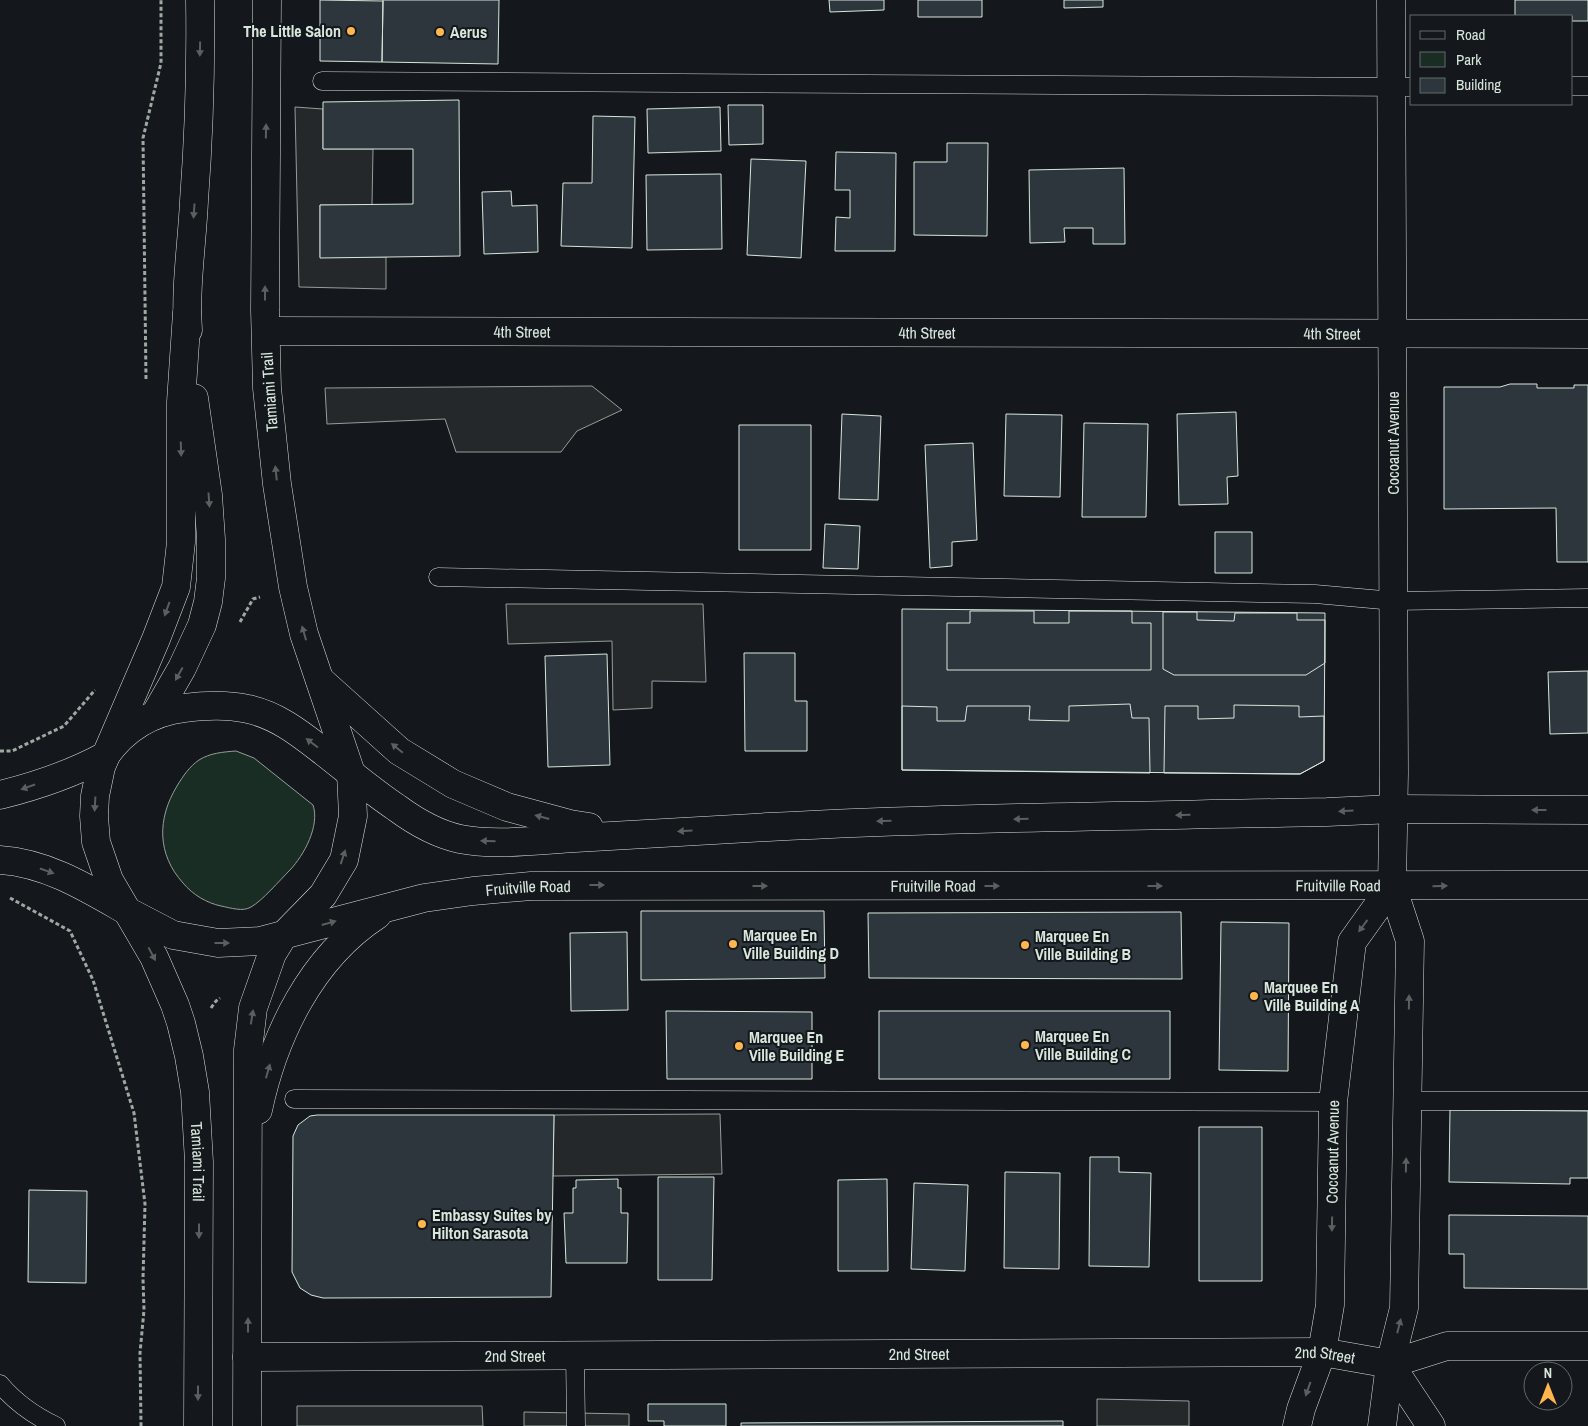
<svg xmlns="http://www.w3.org/2000/svg" width="1588" height="1426" viewBox="0 0 1588 1426" font-family="'Archivo Narrow',sans-serif">
	<style>
		.green { fill: #1a2d24; stroke: #939e99 }
		.parking { fill: #24282b; stroke: #939e99 }
		.building { fill: #2c363c; stroke: #d8e6dc }
		.lines { fill: none; stroke-linecap: round; stroke-linejoin: round }
		.lane-casing { stroke: #d8e6dc; stroke-width: 19 }
		.street-casing { stroke: #d8e6dc; stroke-width: 29 }
		.secondary-casing { stroke: #d8e6dc; stroke-width: 29 }
		.primary-casing { stroke: #d8e6dc; stroke-width: 29 }
		.path { stroke: #9da8a2; stroke-width: 3; stroke-dasharray: 4 2.5; stroke-linecap: butt }
		.lane { stroke: #14181c; stroke-width: 18 }
		.street { stroke: #14181c; stroke-width: 28 }
		.secondary { stroke: #14181c; stroke-width: 28 }
		.primary { stroke: #14181c; stroke-width: 28 }
		.oneway { fill: #59605f }
		.poi-dot { fill: #ffb74d; stroke: #14181c; stroke-width: 2 }
		.labels { text-anchor: middle; dominant-baseline: central; stroke-width: 4; stroke-linejoin: round; paint-order: stroke }
		.poi-label { font-size: 16px; font-weight: bold; fill: #d8e6dc; stroke: #14181c; text-anchor: start }
		.street-label { font-size: 16px; fill: #d8e6dc; stroke: #14181c }
	</style>
	<rect width="100%" height="100%" fill="#14181c"/>
	<path class="green" d="M236 751 254 758 313 805C320 826 304 855 290 870 280 880 262 901 251 907 243 912 231 908 221 906 207 903 193 895 183 883 157 854 157 819 177 786 183 776 190 766 199 760 210 753 223 752 236 751Z"/>
	<path class="parking" d="M295 107 323 109V149H373L372 205H320V257H386V289L299 287Z
		M592 386 622 410 577 431 561 452H456L445 419 327 424 325 388Z
		M506 604H703L706 682 652 681V708L613 710 612 641 508 644Z
		M720 1114 722 1174 553 1176 554 1115Z
		M1097 1399 1189 1401V1426H1097Z
		M297 1406H482L483 1426H297Z
		M524 1412 629 1414V1426H524Z"/>
	<path class="building" d="M320 0 383 1 382 62 320 61Z
		M383 0H499L498 64 382 62Z
		M829 0H884V10L830 12Z
		M918 0H982V17H918Z
		M1064 0H1103V7L1064 8Z
		M1515 0H1588V21H1572V16H1515Z
		M459 100 460 256 320 258V205L413 204V149H323V102Z
		M728 105H763V144L729 145Z
		M720 107 721 151 648 153 647 109Z
		M593 116 635 117 632 248 561 246 563 183H592Z
		M947 143H988L987 236 914 235V162H947Z
		M836 152 896 153 895 251H835L836 217 850 218V190H835Z
		M751 159 806 161 801 258 747 255Z
		M1124 168 1125 244H1093V228H1064L1065 242 1030 243 1029 170Z
		M721 174 722 249 647 250 646 175Z
		M511 191 512 206 537 205 538 252 484 254 482 192Z
		M1510 384H1537V388H1574V385H1588V562H1557L1556 508 1444 509V387H1500Z
		M1236 412 1238 476 1227 477 1228 504 1179 505 1177 414Z
		M842 414 881 416 878 500 839 499Z
		M1006 414 1062 415 1060 497 1004 496Z
		M1084 423 1148 424 1146 517H1082Z
		M739 425H811V550H739Z
		M973 443 977 540 952 542V566L930 568 925 445Z
		M825 524 860 526 858 569 823 568Z
		M1215 532H1252V573H1215Z
		M902 609 1325 613 1324 761 1300 774 902 770Z
		M970 611H1034V623H1069V611H1132V623H1151V670H947V623H970Z
		M1163 612H1197V620L1234 621 1235 613H1297V620H1325V663L1306 675H1174L1163 669Z
		M744 653H795V701H807V751H745Z
		M607 654 610 765 548 767 545 656Z
		M1588 671V733L1550 734 1548 672Z
		M1130 704 1132 718H1149L1150 773 902 770V706L937 707V721H965L967 706H1030L1029 720 1069 721V706Z
		M1234 705 1299 706V717L1324 716V761L1300 774 1164 773 1165 706H1198V719L1234 718Z
		M641 911H824L825 978 641 980Z
		M1181 912 1182 979 869 978 868 913Z
		M1221 922 1289 923 1288 1071 1219 1070Z
		M627 932 628 1010 571 1011 570 933Z
		M666 1011 812 1012V1079H667Z
		M879 1011H1170V1079H879Z
		M1450 1110 1588 1111V1178H1570V1184L1449 1182Z
		M317 1115H554L551 1297 323 1298 311 1295 300 1288 292 1272 293 1136 298 1125 310 1116Z
		M1199 1127H1262V1281H1199Z
		M1090 1157H1119V1172L1151 1173 1149 1267 1089 1266Z
		M1005 1172 1060 1173 1059 1269 1004 1268Z
		M658 1177H714L712 1280H658Z
		M618 1179V1188H621V1213H628L627 1263H566L564 1213H573V1188H576V1180Z
		M887 1179 888 1271H838V1180Z
		M914 1183 968 1185 965 1271 911 1269Z
		M29 1190 87 1191 86 1283 28 1282Z
		M1449 1215 1588 1216V1289L1464 1288V1254H1449Z
		M648 1404H726V1426H664V1421H648Z
		M1063 1421V1426H741V1423Z"/>
	<g class="lines">
		<defs>
			<path id="lane" d="M322 81 1412 87
				M1572 86H1588
				M438 577 1315 594 1394 601 1588 598
				M294 1099 1333 1102
				M1407 1101H1588
				M575 1355 576 1426
				M0 1384C15 1402 35 1416 56 1426"/>
			<g id="street">
				<path id="s1" d="M266 331 1588 334"/>
				<path d="M0 795C36 786 72 774 105 756"/>
				<path d="M0 860C47 863 87 888 127 911"/>
				<path id="s2" d="M247 1357 1322 1352 1390 1364 1447 1346H1588"/>
				<path d="M1390 1364 1431 1426"/>
			</g>
			<g id="secondary">
				<path id="s3" d="M1297 1426 1301 1409 1322 1352 1330 1305 1333 1102 1352 942 1392 886"/>
				<path d="M1382 1426 1390 1364 1404 1308 1410 941 1392 886 1394 773 1391 0"/>
			</g>
			<g id="primary">
				<path id="s4" d="M187 313 181 402V542L176 587 156 639 101 767 95 796 94 816 96 842 109 880 154 957 175 1005 181 1023 189 1056 195 1092 199 1162 198 1426"/>
				<path d="M188 330C185 287 192 244 194 201 199 134 201 67 200 0"/>
				<path d="M320 680 399 751 453 784 507 807 570 824 589 827"/>
				<path d="M155 715 182 668 202 625 208 602 211 578V539L208 495 194 398"/>
				<path d="M105 756C124 729 151 712 184 708 206 705 227 704 248 709 276 715 298 732 320 749 346 769 370 790 397 808 416 822 437 834 460 839 494 846 541 840 575 838 640 834 704 831 768 827 954 817 1141 816 1327 812L1394 809 1588 810"/>
				<path id="s5" d="M127 911 173 935 218 943 260 941 424 898 473 891 531 886 1588 885"/>
				<path d="M258 1110C274 1035 311 958 377 915"/>
				<path d="M247 1426 248 1050 253 1008 272 954 283 936 323 895 344 860 353 816 351 773 304 634 293 587 277 484 267 388 265 310 267 0"/>
			</g>
		</defs>
		<use href="#lane" class="lane-casing"/>
		<use href="#street" class="street-casing"/>
		<use href="#secondary" class="secondary-casing"/>
		<use href="#primary" class="primary-casing"/>
		<path class="path" d="M146 379 143 138 161 63V0
			M240 622 253 599 260 597
			M0 751H12L64 726 95 690
			M10 898 70 931 93 980 134 1113 145 1204 143 1279 144 1310 140 1353 141 1426
			M211 1008 216 1001 220 998"/>
		<use href="#lane" class="lane"/>
		<use href="#street" class="street"/>
		<use href="#secondary" class="secondary"/>
		<use href="#primary" class="primary"/>
	</g>
	<defs><path id="oneway-solid" d="M-6-.8H1V-3.2L6.5 0L1 3.2V.8H-6Z" transform="scale(1.25)"/></defs>
	<g class="oneway">
		<use href="#oneway-solid" transform="translate(200 49) rotate(91)"/>
		<use href="#oneway-solid" transform="translate(266 131) rotate(-89)"/>
		<use href="#oneway-solid" transform="translate(194 211) rotate(94)"/>
		<use href="#oneway-solid" transform="translate(265 293) rotate(-90)"/>
		<use href="#oneway-solid" transform="translate(181 449) rotate(88)"/>
		<use href="#oneway-solid" transform="translate(276 473) rotate(-96)"/>
		<use href="#oneway-solid" transform="translate(209 500) rotate(86)"/>
		<use href="#oneway-solid" transform="translate(167 609) rotate(110)"/>
		<use href="#oneway-solid" transform="translate(304 633) rotate(-106)"/>
		<use href="#oneway-solid" transform="translate(179 674) rotate(119)"/>
		<use href="#oneway-solid" transform="translate(312 743) rotate(-143)"/>
		<use href="#oneway-solid" transform="translate(397 748) rotate(-141)"/>
		<use href="#oneway-solid" transform="translate(28 787) rotate(161)"/>
		<use href="#oneway-solid" transform="translate(95 804) rotate(93)"/>
		<use href="#oneway-solid" transform="translate(1539 810) rotate(180)"/>
		<use href="#oneway-solid" transform="translate(1346 811) rotate(177)"/>
		<use href="#oneway-solid" transform="translate(1183 815) rotate(179)"/>
		<use href="#oneway-solid" transform="translate(542 817) rotate(-165)"/>
		<use href="#oneway-solid" transform="translate(1021 819) rotate(179)"/>
		<use href="#oneway-solid" transform="translate(884 821) rotate(178)"/>
		<use href="#oneway-solid" transform="translate(685 831) rotate(177)"/>
		<use href="#oneway-solid" transform="translate(488 841) rotate(-178)"/>
		<use href="#oneway-solid" transform="translate(343 857) rotate(-72)"/>
		<use href="#oneway-solid" transform="translate(47 871) rotate(19)"/>
		<use href="#oneway-solid" transform="translate(597 885)"/>
		<use href="#oneway-solid" transform="translate(760 886)"/>
		<use href="#oneway-solid" transform="translate(992 886)"/>
		<use href="#oneway-solid" transform="translate(1155 886)"/>
		<use href="#oneway-solid" transform="translate(1440 886) rotate(-1)"/>
		<use href="#oneway-solid" transform="translate(329 923) rotate(-16)"/>
		<use href="#oneway-solid" transform="translate(1363 926) rotate(126)"/>
		<use href="#oneway-solid" transform="translate(222 943)"/>
		<use href="#oneway-solid" transform="translate(152 954) rotate(62)"/>
		<use href="#oneway-solid" transform="translate(1409 1002) rotate(-89)"/>
		<use href="#oneway-solid" transform="translate(252 1017) rotate(-81)"/>
		<use href="#oneway-solid" transform="translate(268 1071) rotate(-74)"/>
		<use href="#oneway-solid" transform="translate(1406 1165) rotate(-89)"/>
		<use href="#oneway-solid" transform="translate(1332 1224) rotate(91)"/>
		<use href="#oneway-solid" transform="translate(199 1231) rotate(90)"/>
		<use href="#oneway-solid" transform="translate(248 1325) rotate(-90)"/>
		<use href="#oneway-solid" transform="translate(1399 1326) rotate(-76)"/>
		<use href="#oneway-solid" transform="translate(1308 1389) rotate(110)"/>
		<use href="#oneway-solid" transform="translate(198 1393) rotate(90)"/>
	</g>
	<g class="poi-dot">
		<circle cx="351" cy="31" r="5"/>
		<circle cx="440" cy="32" r="5"/>
		<circle cx="733" cy="944" r="5"/>
		<circle cx="1025" cy="945" r="5"/>
		<circle cx="1254" cy="996" r="5"/>
		<circle cx="1025" cy="1045" r="5"/>
		<circle cx="739" cy="1046" r="5"/>
		<circle cx="422" cy="1224" r="5"/>
	</g>
	<g class="labels">
		<g class="poi-label">
			<text x="341" y="31" text-anchor="end">The Little Salon</text>
			<text x="450" y="32">Aerus</text>
			<text x="743" y="935">Marquee En<tspan x="743" dy="18">Ville Building D</tspan></text>
			<text x="1035" y="936">Marquee En<tspan x="1035" dy="18">Ville Building B</tspan></text>
			<text x="1264" y="987">Marquee En<tspan x="1264" dy="18">Ville Building A</tspan></text>
			<text x="1035" y="1036">Marquee En<tspan x="1035" dy="18">Ville Building C</tspan></text>
			<text x="749" y="1037">Marquee En<tspan x="749" dy="18">Ville Building E</tspan></text>
			<text x="432" y="1215">Embassy Suites by<tspan x="432" dy="18">Hilton Sarasota</tspan></text>
		</g>
		<g class="street-label">
			<text stroke="none"><textPath href="#s1" startOffset="256">4th Street</textPath></text>
			<text stroke="none"><textPath href="#s1" startOffset="661">4th Street</textPath></text>
			<text stroke="none"><textPath href="#s1" startOffset="1066">4th Street</textPath></text>
			<text transform="translate(269 392) rotate(-94)">Tamiami Trail</text>
			<text transform="translate(1393 443) rotate(-90)">Cocoanut Avenue</text>
			<text stroke="none"><textPath href="#s5" startOffset="819">Fruitville Road</textPath></text>
			<text stroke="none"><textPath href="#s5" startOffset="1224">Fruitville Road</textPath></text>
			<text stroke="none"><textPath href="#s5" startOffset="414">Fruitville Road</textPath></text>
			<text stroke="none"><textPath href="#s3" startOffset="279">Cocoanut Avenue</textPath></text>
			<text stroke="none"><textPath href="#s4" startOffset="886">Tamiami Trail</textPath></text>
			<text stroke="none"><textPath href="#s2" startOffset="672">2nd Street</textPath></text>
			<text stroke="none"><textPath href="#s2" startOffset="268">2nd Street</textPath></text>
			<text stroke="none"><textPath href="#s2" startOffset="1078">2nd Street</textPath></text>
		</g>
	</g>
	<rect x="1410" y="15" width="162" height="90" fill="#14181c" stroke="#626a69"/>
	<rect x="1420" y="31" width="25" height="8" fill="#14181c" stroke="#626a69"/>
	<text x="1456" y="40" font-size="15" fill="#d8e6dc">Road</text>
	<rect x="1420" y="52" width="25" height="15" fill="#1a2d24" stroke="#626a69"/>
	<text x="1456" y="65" font-size="15" fill="#d8e6dc">Park</text>
	<rect x="1420" y="78" width="25" height="15" fill="#2c363c" stroke="#626a69"/>
	<text x="1456" y="90" font-size="15" fill="#d8e6dc">Building</text>
	<g transform="translate(1548 1386)"><circle r="24" fill="#14181c" stroke="#626a69"/>
	<path d="M0-4L9 19L0 12L-9 19Z" fill="#ffb74d"/>
	<text y="-8" font-size="14" font-weight="bold" text-anchor="middle" fill="#d8e6dc">N</text>
	</g>
</svg>
